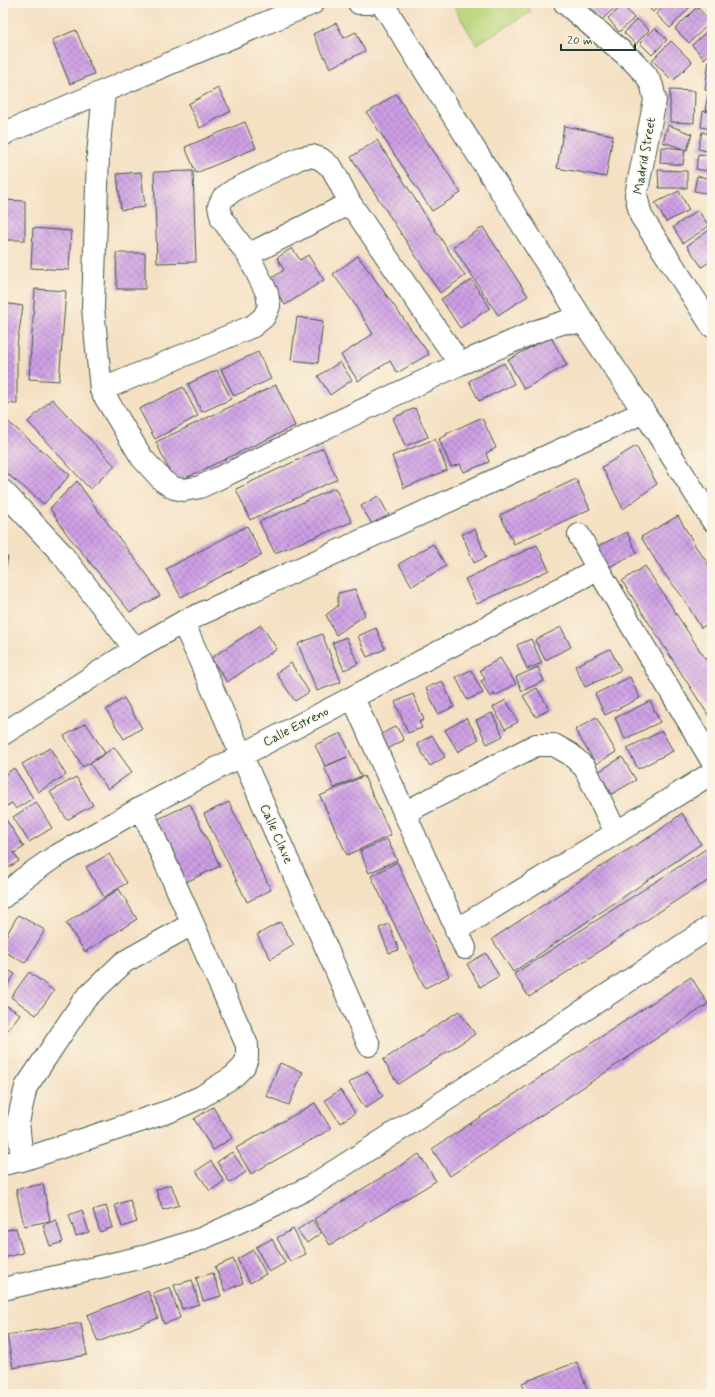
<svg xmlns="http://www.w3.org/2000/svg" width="715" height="1397" viewBox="0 0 715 1397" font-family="Mynerve,sans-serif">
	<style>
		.green { fill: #bbd67c; stroke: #6d8a58 }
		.building { fill: url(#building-cross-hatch) }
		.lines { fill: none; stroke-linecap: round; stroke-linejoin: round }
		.minor-casing { stroke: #3f5549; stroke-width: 24 }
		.minor { stroke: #fff; stroke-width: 22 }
		.labels { text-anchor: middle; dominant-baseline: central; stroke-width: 3; stroke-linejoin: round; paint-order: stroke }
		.street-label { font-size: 13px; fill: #1f3d34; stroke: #fcf5e5 }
	</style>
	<defs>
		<pattern id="building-cross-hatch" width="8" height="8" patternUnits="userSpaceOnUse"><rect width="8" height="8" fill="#ce9fe5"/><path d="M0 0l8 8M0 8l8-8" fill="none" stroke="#a783ba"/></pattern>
	</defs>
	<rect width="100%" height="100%" fill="#fcf5e5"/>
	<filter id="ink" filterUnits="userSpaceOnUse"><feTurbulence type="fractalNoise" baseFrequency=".025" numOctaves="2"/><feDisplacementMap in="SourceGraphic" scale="8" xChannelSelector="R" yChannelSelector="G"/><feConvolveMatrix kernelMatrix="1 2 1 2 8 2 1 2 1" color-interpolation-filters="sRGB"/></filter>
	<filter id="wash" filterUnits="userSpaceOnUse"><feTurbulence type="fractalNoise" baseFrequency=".012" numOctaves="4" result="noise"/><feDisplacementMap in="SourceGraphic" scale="16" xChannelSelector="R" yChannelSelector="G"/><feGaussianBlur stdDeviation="0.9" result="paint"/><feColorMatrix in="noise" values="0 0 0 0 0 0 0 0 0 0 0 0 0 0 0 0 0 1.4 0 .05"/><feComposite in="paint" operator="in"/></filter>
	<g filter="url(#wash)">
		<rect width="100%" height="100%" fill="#f4e0c3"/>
		<path class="green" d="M452 3H526L531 12 476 44Z"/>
		<g id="blocks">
			<path class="building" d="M594 3H619L602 20 590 7Z
				M644 3H661L653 12Z
				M666 3H690L692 5 670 28 656 14Z
				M623 5 634 18 619 32 608 18Z
				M697 7 711 22 689 43 675 29Z
				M637 19 649 30 636 44 624 33Z
				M336 23 344 38 356 32 365 51 330 68 313 34Z
				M712 27V51L704 59 692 45Z
				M655 28 667 40 652 55 640 43Z
				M76 30 94 74 70 84 52 40Z
				M671 41 692 62 673 81 652 60Z
				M709 60 712 61V91L705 90Z
				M218 88 231 111 200 128 188 104Z
				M670 90 695 91 694 123 670 122Z
				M396 94 461 193 432 211 367 113Z
				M708 94 712 95V111L705 110Z
				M703 111 712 113V129L701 127Z
				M245 122 256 148 196 173 185 147Z
				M668 125 692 134 687 150 663 142Z
				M564 126 613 135 606 177 557 168Z
				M702 132 712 135V152L698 149Z
				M377 140 465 276 440 293 351 157Z
				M661 147 685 149 683 165 660 163Z
				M698 154 712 156V172L696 169Z
				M658 170 687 171V188H659Z
				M193 171 196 262 157 263 154 172Z
				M141 172 145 207 121 210 117 174Z
				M697 176 712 179V194L694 191Z
				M679 191 689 210 666 222 655 203Z
				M3 200 25 201V240H3Z
				M698 210 709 226 683 243 673 227Z
				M483 227 528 296 498 315 453 247Z
				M33 228 71 231 69 270 31 268Z
				M712 228V260L702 267 687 246Z
				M292 248 300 260 308 255 324 280 285 305 269 280 284 270 277 258Z
				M116 253H145V289H117Z
				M358 256 429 354 397 373 390 361 358 381 341 355 373 334 352 300 333 274Z
				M472 280 490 308 460 328 441 299Z
				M35 289 66 291 59 381 29 379Z
				M3 303 23 306 17 345V404L3 403Z
				M297 317 323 321 318 363 291 360Z
				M550 336 567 365 524 389 508 360Z
				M258 352 271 379 234 396 221 369Z
				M340 362 352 380 330 395 318 376Z
				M504 363 514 384 479 401 469 381Z
				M217 370 231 399 202 412 188 384Z
				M276 385 295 426 175 483 156 442Z
				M183 387 198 416 155 439 139 409Z
				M52 399 115 466 90 489 28 422Z
				M415 408 428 437 405 446 393 418Z
				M480 418 482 420H483L496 448 486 453 489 462 464 472 460 464 451 467 439 439 447 435 446 434Z
				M5 419 70 475 44 504 3 470V421Z
				M435 439 447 470 404 488 392 456Z
				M636 446 657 484 623 509 602 467Z
				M323 448 337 479 250 520 236 489Z
				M576 479 590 509 514 544 500 515Z
				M77 481 96 508 148 576 160 596 130 612 66 533 50 508Z
				M335 488 352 522 275 553 259 522Z
				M378 496 389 515 372 524 361 506Z
				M678 516 696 547 712 569V621L701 628 682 596 662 571 641 537Z
				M247 526 262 555 181 597 166 569Z
				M475 529 486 557 474 563 462 534Z
				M627 532 637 553 603 570 592 549Z
				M433 544 446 566 412 586 399 564Z
				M537 545 549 570 477 604 465 579Z
				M3 556 8 557 4 577H3Z
				M645 566 712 669V721L622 581Z
				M355 589 365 615 336 635 326 615 338 606V593Z
				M261 625 277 649 227 682 211 658Z
				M561 627 571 647 545 660 535 640Z
				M376 628 385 649 367 657 358 636Z
				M322 634 341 682 317 691 298 644Z
				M346 637 358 664 344 670 332 643Z
				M531 639 542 663 527 669 517 645Z
				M610 649 621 670 585 687 575 666Z
				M500 658 516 684 495 696 494 694 490 697 481 681 485 679 480 670Z
				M291 663 309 692 295 701 276 673Z
				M538 667 544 681 522 691 516 677Z
				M471 670 483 693 467 700 456 677Z
				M630 677 640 698 605 715 595 694Z
				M442 681 454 707 438 714 426 688Z
				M537 688 549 709 536 717 523 696Z
				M413 694 424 720 419 722 422 728 408 733 395 702Z
				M124 698 142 728 124 739 106 710Z
				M506 700 518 722 505 729 493 707Z
				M650 701 660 722 625 739 615 718Z
				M492 713 503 736 487 744 476 720Z
				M596 717 616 752 596 764 575 730Z
				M466 718 479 739 458 752 445 730Z
				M86 723 105 753 83 767 64 736Z
				M396 726 404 740 386 750 378 736Z
				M662 731 673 751 638 769 627 748Z
				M341 733 361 776 334 788 324 767 347 757 325 766 315 745Z
				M432 735 445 757 430 766 417 744Z
				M114 747 132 772 108 789 90 764Z
				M50 748 66 775 38 792 22 764Z
				M622 757 636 780 612 794 598 772Z
				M14 768 33 798 16 809 12 803 3 808V776Z
				M364 776 391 835 347 855 320 796Z
				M76 777 93 805 67 820 50 792Z
				M36 802 52 828 29 842 13 817Z
				M229 802 271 890 247 902 204 814Z
				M190 804 220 866 186 882 156 820Z
				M682 813 701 844 513 972 492 939 611 860 656 833Z
				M5 818 24 847 14 853 19 861 3 871V819Z
				M387 839 397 860 369 873 360 851Z
				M712 845V879L694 889 529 997 514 974Z
				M109 854 127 883 104 897 86 867Z
				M397 862 449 976 425 988 371 876Z
				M119 889 137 919 85 952 66 923Z
				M18 915 45 930 25 963 3 951V941Z
				M280 922 294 945 271 959 257 935Z
				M389 924 399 950 389 953 379 928Z
				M486 953 499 976 480 987 467 964Z
				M3 967 15 974 3 992Z
				M29 972 54 991 36 1015 11 997Z
				M691 977 708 1004 450 1176 432 1149Z
				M7 1006 20 1014 8 1030 3 1027V1011Z
				M459 1011 475 1034 398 1084 383 1060Z
				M280 1063 303 1072 289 1105 266 1096Z
				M367 1071 383 1096 365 1108 349 1083Z
				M340 1090 355 1113 340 1123 325 1100Z
				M315 1103 331 1129 251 1174 236 1148Z
				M213 1107 232 1138 213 1150 194 1119Z
				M232 1152 246 1172 230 1183 217 1162Z
				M419 1154 436 1181 330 1245 314 1219Z
				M211 1161 224 1181 210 1191 196 1171Z
				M43 1184 50 1221 24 1226 16 1189Z
				M171 1184 179 1205 163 1210 156 1190Z
				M130 1200 137 1222 122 1227 115 1205Z
				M106 1206 113 1227 100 1232 93 1210Z
				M82 1210 89 1232 76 1236 69 1215Z
				M56 1220 63 1242 50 1246 43 1225Z
				M312 1220 321 1233 307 1243 297 1230Z
				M16 1228 23 1253 3 1258V1231Z
				M293 1229 306 1254 290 1262 277 1238Z
				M272 1239 285 1263 269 1272 256 1247Z
				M253 1250 266 1274 250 1283 237 1259Z
				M233 1259 243 1283 225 1291 215 1267Z
				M213 1273 221 1296 203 1301 196 1278Z
				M192 1280 199 1304 182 1309 174 1285Z
				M170 1287 180 1318 164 1324 153 1293Z
				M148 1291 158 1318 98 1342 87 1315Z
				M81 1323 87 1355 13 1368 7 1335Z
				M577 1362 589 1394H526L522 1383Z"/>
		</g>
	</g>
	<g filter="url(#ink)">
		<use href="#blocks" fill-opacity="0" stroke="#3f5549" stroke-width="1"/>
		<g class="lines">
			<defs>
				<path id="minor" d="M359 3H370
					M382 3 585 324
					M565 3 633 61 646 75 652 86 655 100 636 195 641 216 712 326
					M104 92 98 155 93 308 101 390 142 458 163 481 174 488 184 490 200 487 460 364 537 331 565 322 585 324 644 412 712 520
					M3 135 7 132 313 3
					M248 255 350 203
					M101 390 253 326 264 317 269 306 267 293 248 255 222 219 219 206 223 198 234 190 300 158 312 156 321 159 332 168 350 203 460 364
					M3 491 61 553 135 649
					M579 535 598 569 712 761
					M183 622 369 1045
					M353 698 465 948
					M3 734 135 649 183 622 644 412
					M404 813 536 745H554L570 754 585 768 616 833
					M3 897 23 879 53 858 141 808 598 569
					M456 930 616 833 712 773
					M22 1160 18 1122 26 1087 84 1000 124 962 192 924
					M3 1164 22 1160 170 1111 201 1097 234 1076 244 1066 247 1058V1045L141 808
					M3 1289 147 1256 201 1239 256 1214 310 1187 493 1070 712 926"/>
			</defs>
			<use href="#minor" class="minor-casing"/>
			<use href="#minor" class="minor"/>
		</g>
	</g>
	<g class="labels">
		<g class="street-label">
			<text transform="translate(645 156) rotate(-80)">Madrid Street</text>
			<text transform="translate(296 727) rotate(-27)">Calle Estreno</text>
			<text transform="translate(276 834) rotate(66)">Calle Clave</text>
		</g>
	</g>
	<rect width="715" height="1397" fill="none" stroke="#fcf5e5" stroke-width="16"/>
	<path d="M561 44v6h74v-6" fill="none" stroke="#1f3d34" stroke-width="2"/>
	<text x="567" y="44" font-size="12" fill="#1f3d34" stroke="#fcf5e5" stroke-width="3" paint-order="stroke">20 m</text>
</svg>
